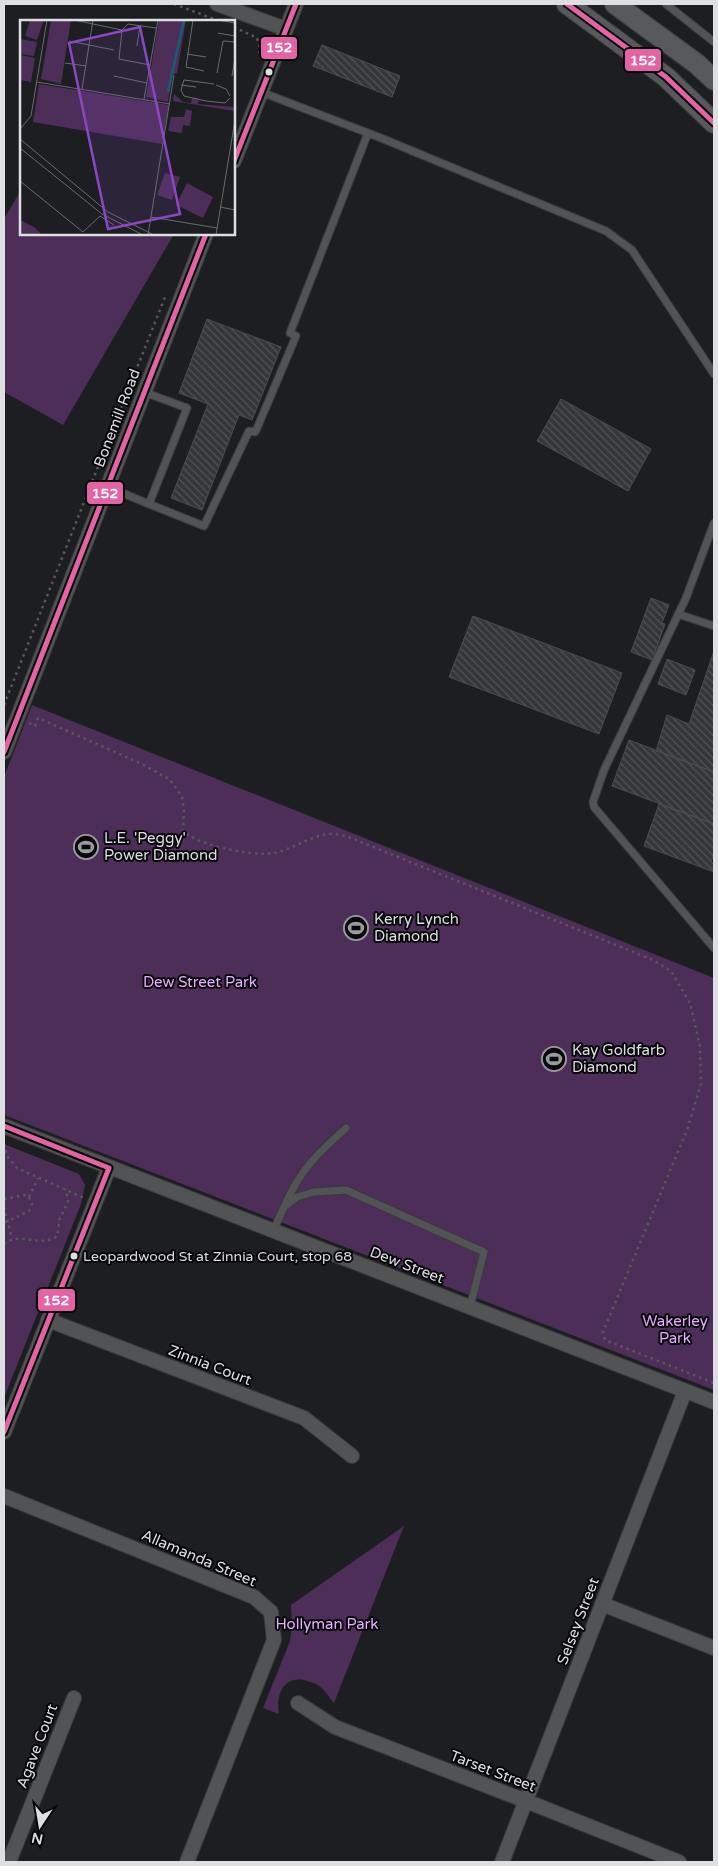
<svg xmlns="http://www.w3.org/2000/svg" width="718" height="1866" viewBox="0 0 718 1866" font-family="'Varela Round',sans-serif">
	<style>
		.park { fill: #4c2e59 }
		.building { fill: url(#building-back-hatch); stroke: #4b4d50 }
		.lines { fill: none; stroke-linecap: round; stroke-linejoin: round }
		.lane-casing { stroke: #3a3b3d; stroke-width: 9 }
		.street-casing { stroke: #3a3b3d; stroke-width: 16 }
		.secondary-casing { stroke: #3a3b3d; stroke-width: 22 }
		.path { stroke: #58585a; stroke-width: 2.5; stroke-dasharray: 2.5 4; stroke-linecap: butt }
		.lane { stroke: #525355; stroke-width: 7 }
		.street { stroke: #525355; stroke-width: 14 }
		.secondary { stroke: #58595c; stroke-width: 20 }
		.bus-1-casing { stroke: #070709; stroke-width: 9 }
		.bus-1 { stroke: #e463a4; stroke-width: 5 }
		.bus-dot { fill: #dedfe3; stroke: #070709; stroke-width: 2 }
		.labels { text-anchor: middle; dominant-baseline: central; stroke-width: 4; stroke-linejoin: round; paint-order: stroke }
		.bus-label { font-size: 14px; fill: #dedfe3; stroke: #070709; text-anchor: start }
		.street-label { font-size: 15px; fill: #dedfe3; stroke: #070709 }
		.poi-label { font-size: 15px; fill: #dedfe3; stroke: #070709; text-anchor: start }
		.park-label { font-size: 15px; fill: #e6aeff; stroke: #070709 }
		.inset-river { fill: none; stroke: #1c5b71; stroke-width: 2.5 }
		.inset-road { fill: none; stroke: #6a6b6f; stroke-width: 1 }
		.view { fill: #8a47c4; fill-opacity: 0.15; stroke: #8a47c4; stroke-width: 2.5 }
		.inset-edge { fill: none; stroke: #dedfe3; stroke-width: 2.5 }
		.line-badge { stroke: #070709; stroke-width: 2 }
		.badge-label { font-size: 14px; text-anchor: middle; font-weight: bold; fill: #fff }
	</style>
	<defs>
		<pattern id="building-back-hatch" width="6" height="6" patternUnits="userSpaceOnUse" patternTransform="scale(1.25)"><rect width="6" height="6" fill="#343638"/><path d="M-1 5l2 2M0 0l6 6M5-1l2 2" fill="none" stroke="#515355"/></pattern>
	</defs>
	<rect width="100%" height="100%" fill="#1c1e21"/>
	<path class="park" d="M21 190V234H174L63 425 4 392V219Z
		M32 705 714 978V1390L4 1115V777Z
		M4 1144 79 1174 85 1185 81 1204 4 1398Z
		M404 1526 334 1703C329 1697 324 1689 318 1685 315 1683 311 1682 307 1681 285 1674 275 1694 279 1714L263 1708 290 1641 292 1623 291 1605Z"/>
	<path class="building" d="M322 45 400 76 392 97 313 66Z
		M207 319 281 347 252 420 239 415 202 510 171 498 208 404 179 393Z
		M561 399 651 449 628 491 537 441Z
		M651 598 669 605 662 623 665 624 652 660 631 652Z
		M473 616 622 673 599 734 449 677Z
		M714 651V772L656 751 667 715 689 724Z
		M667 659 695 670 686 695 658 684Z
		M629 740 714 772V824L612 786Z
		M659 804 714 824V854L711 862 714 863V872L644 846Z"/>
	<g class="lines">
		<defs>
			<path id="lane" d="M666 4 714 42
				M261 92 381 138 606 231 632 250 714 374
				M108 487 149 504 187 408 144 392
				M149 504 204 526 249 431 255 432 258 426 296 336 290 333 368 133
				M714 523 686 598 604 770 593 802 594 807 714 948
				M678 614 714 626
				M285 1205C300 1170 318 1153 346 1128
				M273 1231 284 1207 297 1197 314 1192 346 1190 484 1252 470 1307"/>
			<path id="street" d="M217 4 286 29
				M234 161 296 4
				M4 752 206 234
				M4 1126 714 1402
				M48 1320 304 1418 352 1456
				M4 1432 109 1168
				M4 1496 254 1597 271 1612 274 1640 187 1862
				M602 1604 714 1648
				M298 1703 335 1727 526 1801 679 1862
				M9 1862 74 1698
				M502 1862 685 1391"/>
			<path id="secondary" d="M567 4 666 77 714 123
				M615 4 697 64 714 80"/>
		</defs>
		<use href="#lane" class="lane-casing"/>
		<use href="#street" class="street-casing"/>
		<use href="#secondary" class="secondary-casing"/>
		<path class="path" d="M174 4 219 21
			M234 27 257 38 260 48 259 57
			M4 705 165 297
			M29 723 35 726 38 718 142 764 169 779 182 796 184 811 183 831C197 845 254 857 274 853 293 849 310 836 329 834 335 833 344 836 351 838L653 960 671 971 690 1003 700 1046 701 1084 687 1130 603 1332 605 1340 714 1383
			M4 1144 7 1156 17 1168 84 1198
			M29 1197 38 1178
			M4 1199 24 1195 29 1197 32 1204 29 1211 4 1223
			M4 1207 12 1239
			M4 1244C7 1242 11 1239 15 1239 29 1237 44 1246 57 1236L60 1218 68 1202 66 1189"/>
		<use href="#lane" class="lane"/>
		<use href="#street" class="street"/>
		<use href="#secondary" class="secondary"/>
		<defs>
			<path id="bus-1" d="M567 4 666 77 714 123
				M234 161 296 4
				M4 752 206 234
				M4 1126 109 1168
				M4 1432 109 1168"/>
		</defs>
		<use href="#bus-1" class="bus-1-casing"/>
		<use href="#bus-1" class="bus-1"/>
	</g>
	<defs>
		<symbol id="stadium-ring" viewBox="-11 -11 22 22"><circle r="9.5" fill="#070709" stroke="#9a9b9f" stroke-width="1.5"/><path d="M0-5a6.5 5 0 1 0 0 10a6.5 5 0 1 0 0-10ZM-3.5-1.8h7v3.6h-7Z" fill="#9a9b9f"/></symbol>
	</defs>
	<g fill-rule="evenodd">
		<use href="#stadium-ring" x="72" y="833" width="28" height="28"/>
		<use href="#stadium-ring" x="342" y="914" width="28" height="28"/>
		<use href="#stadium-ring" x="540" y="1045" width="28" height="28"/>
	</g>
	<g class="bus-dot">
		<circle cx="269" cy="72" r="4.5"/>
		<circle cx="74" cy="1256" r="4.5"/>
	</g>
	<g class="labels">
		<g class="bus-label">
			<text x="83" y="1256">Leopardwood St at Zinnia Court, stop 68</text>
		</g>
		<g class="street-label">
			<text transform="translate(117 418) rotate(-69)">Bonemill Road</text>
			<text transform="translate(407 1265) rotate(21)">Dew Street</text>
			<text transform="translate(210 1365) rotate(21)">Zinnia Court</text>
			<text transform="translate(199 1558) rotate(23)">Allamanda Street</text>
			<text transform="translate(578 1621) rotate(-69)">Selsey Street</text>
			<text transform="translate(37 1746) rotate(-69)">Agave Court</text>
			<text transform="translate(493 1771) rotate(21)">Tarset Street</text>
		</g>
		<g class="poi-label">
			<text x="104" y="838">L.E. 'Peggy'<tspan x="104" dy="17">Power Diamond</tspan></text>
			<text x="374" y="919">Kerry Lynch<tspan x="374" dy="17">Diamond</tspan></text>
			<text x="572" y="1050">Kay Goldfarb<tspan x="572" dy="17">Diamond</tspan></text>
		</g>
		<g class="park-label">
			<text x="200" y="982">Dew Street Park</text>
			<text x="675" y="1321">Wakerley<tspan x="675" dy="17">Park</tspan></text>
			<text x="327" y="1624">Hollyman Park</text>
		</g>
	</g>
	<g transform="translate(20 20)">
		<rect width="215" height="215" fill="#1c1e21"/>
		<path d="M10 0H24L17 20 5 16ZM31 0H51L41 64 21 59ZM139 0H166L157 53 152 55 148 82 126 77ZM0 19 17 22 14 36 0 34ZM1 35 15 38 11 62 0 60ZM19 64 149 85 142 124 13 102ZM154 74 163 82 171 83 172 78 179 79 178 84 215 87 214 91 153 81ZM166 89 172 91 170 106 163 105 162 113 148 111 151 97H164ZM145 153 160 157 152 180 137 175ZM167 163 193 177 183 198 156 185ZM0 200 14 207 22 215H0Z" fill="#4c2e59"/>
		<path class="inset-river" d="M148 72 164 0"/>
		<path class="inset-road" d="M54 0 102 10M173 0 166 47 184 51M198 0 215 3M198 13 215 16M49 21 94 30M117 26 120 6M167 34 186 37M45 43 66 46M130 45 99 39 102 10 108 4 136 8M197 53 203 21 215 22M94 56 127 63M212 56 215 38M17 62 150 84M194 64 164 60 161 70 164 76 186 81 205 83 210 78M161 65 176 67M196 65 206 69 210 76M62 69 73 0M124 79 138 0M0 109 11 96 27 0M0 119 88 192 134 215M0 128 82 194 123 215M0 161 63 212 80 196M200 187 215 190M80 196 94 205M131 197 197 208M128 215 154 55M196 215 215 100"/>
		<path class="view" d="M120 7 160 194 88 209 49 23Z"/>
		<rect width="215" height="215" class="inset-edge"/>
	</g>
	<g class="line-badge">
		<rect x="260" y="36" width="38" height="24" rx="5" fill="#e463a4"/>
		<rect x="624" y="48" width="38" height="24" rx="5" fill="#e463a4"/>
		<rect x="86" y="481" width="38" height="24" rx="5" fill="#e463a4"/>
		<rect x="37" y="1288" width="39" height="24" rx="5" fill="#e463a4"/>
	</g>
	<g class="badge-label">
		<text x="279" y="52">152</text>
		<text x="643" y="65">152</text>
		<text x="105" y="498">152</text>
		<text x="56" y="1305">152</text>
	</g>
	<rect width="718" height="1866" fill="none" stroke="#dedfe3" stroke-width="10"/>
	<g transform="translate(40 1826) rotate(192)" stroke="#070709" stroke-width="4" paint-order="stroke">
	<path d="M0-4L9 19L0 12L-9 19Z" fill="#dedfe3"/>
	<text y="-8" font-size="14" font-weight="bold" text-anchor="middle" fill="#dedfe3">N</text>
	</g>
</svg>
